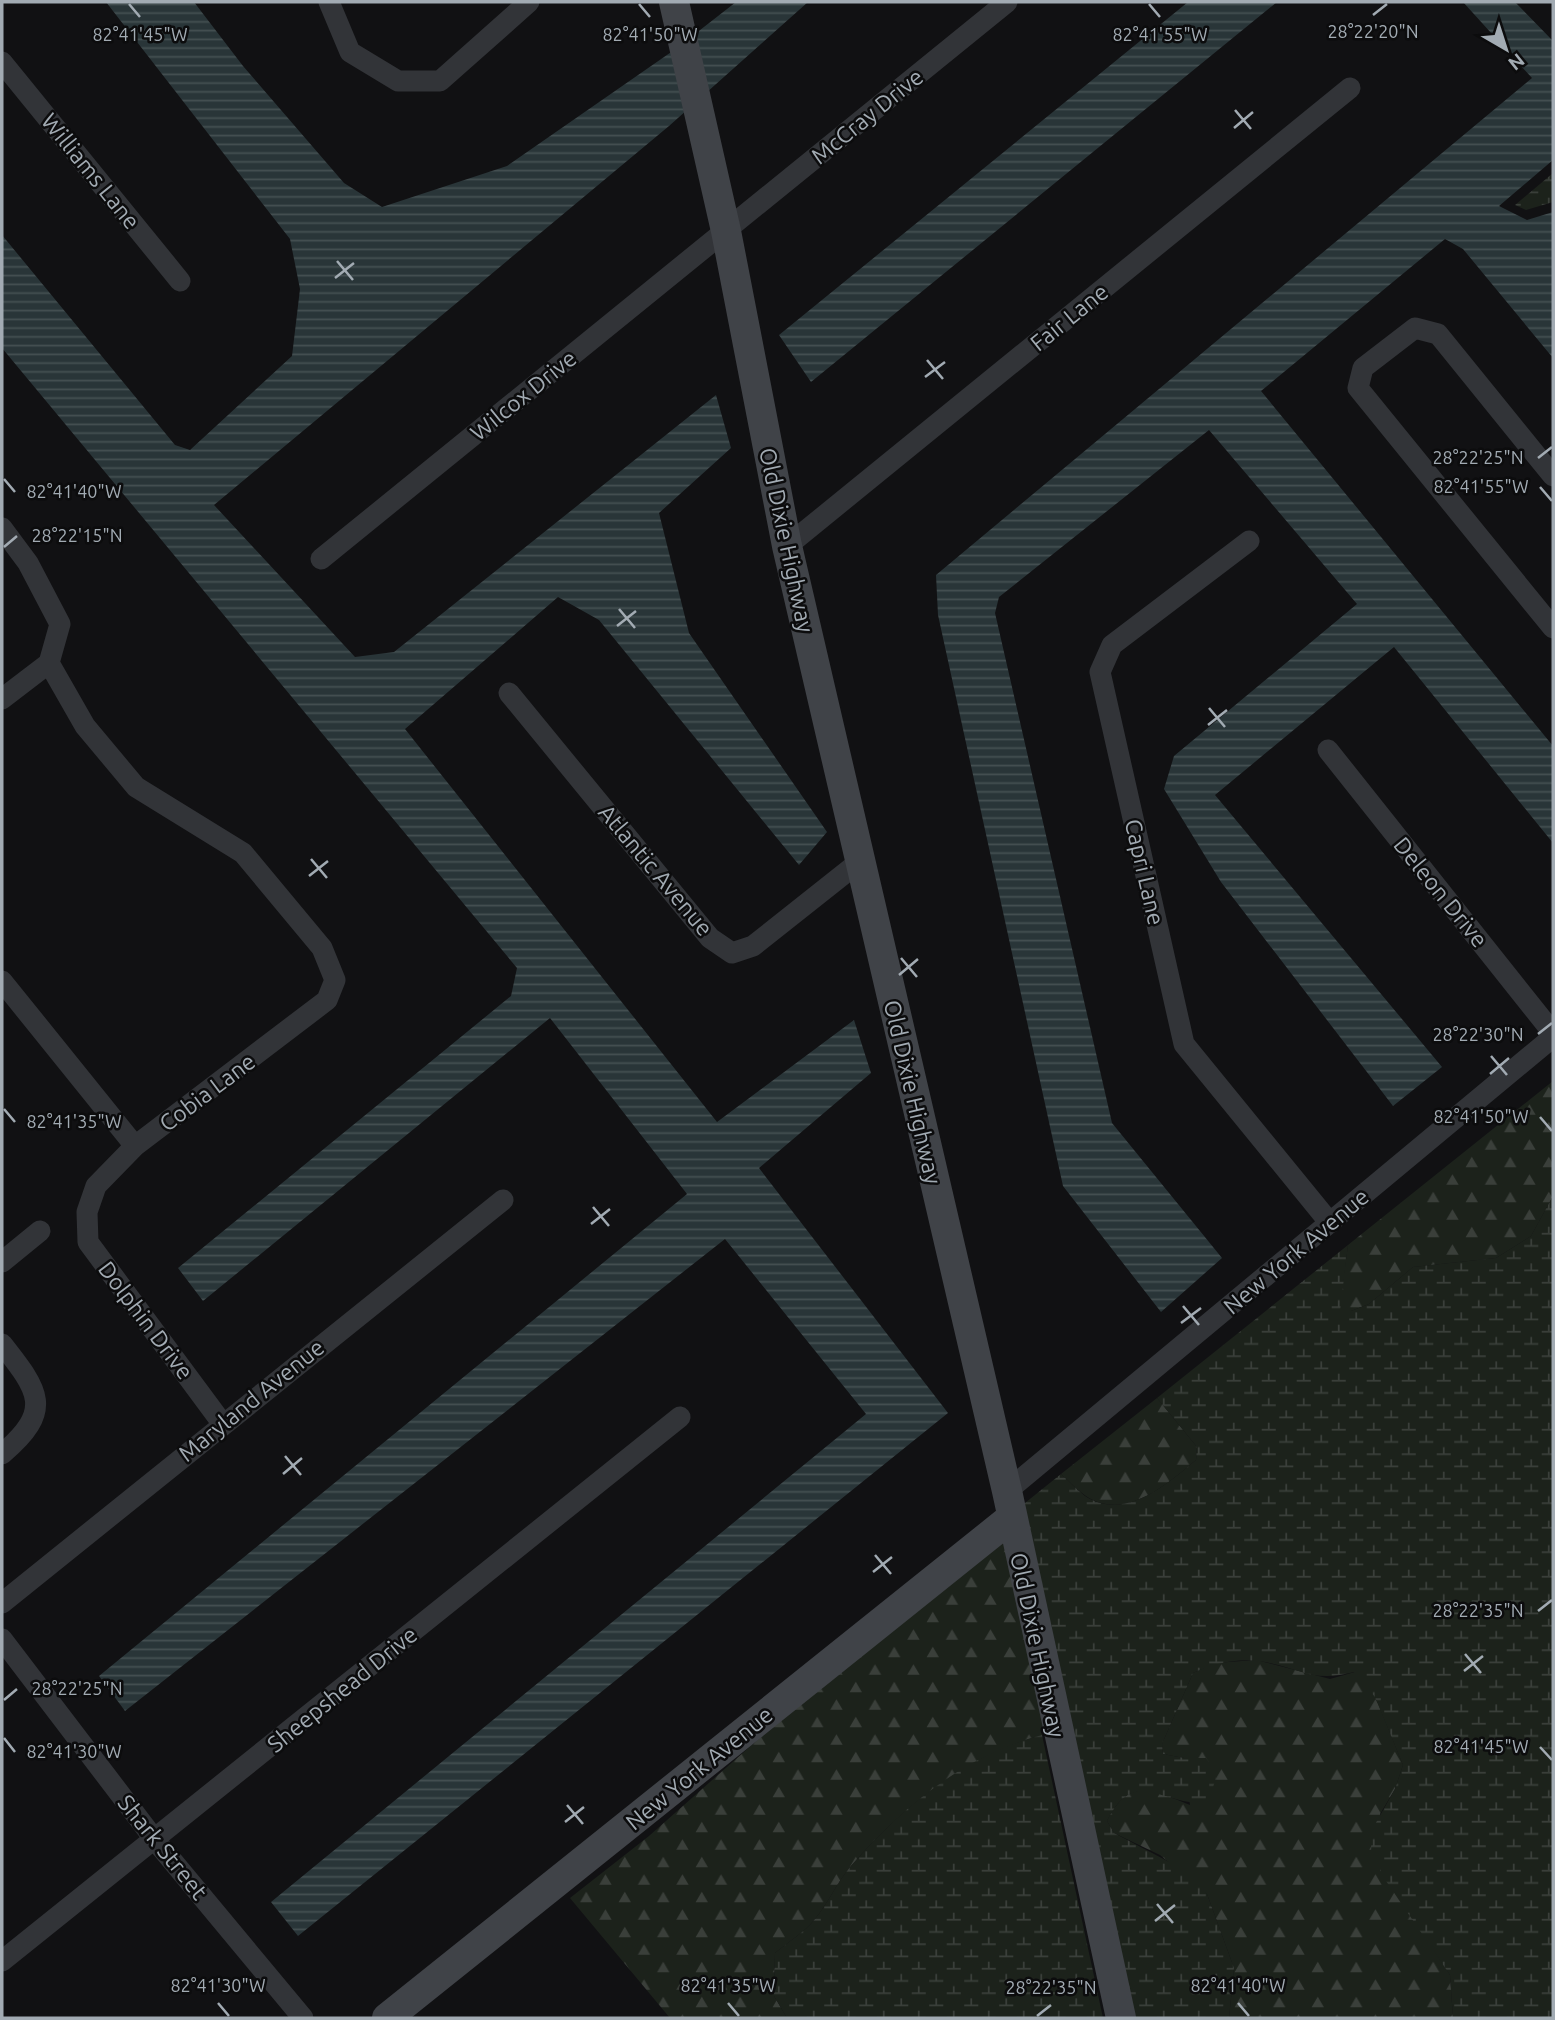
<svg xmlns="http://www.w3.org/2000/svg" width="1555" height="2020" viewBox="0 0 1555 2020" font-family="Ubuntu,sans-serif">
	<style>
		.forest { fill: url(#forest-firs) }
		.wetland { fill: url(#wetland-marsh) }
		.water { fill: url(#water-rules) }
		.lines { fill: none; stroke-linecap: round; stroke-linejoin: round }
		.street { stroke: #323438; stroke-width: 21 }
		.secondary { stroke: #404348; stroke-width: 30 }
		.ticks { fill: none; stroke: #a2abb3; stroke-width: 2.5 }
		.labels { text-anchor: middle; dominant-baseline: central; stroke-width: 5; stroke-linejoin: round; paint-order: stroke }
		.street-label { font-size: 23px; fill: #a2abb3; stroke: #0c0c0d }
		.ticks-label { font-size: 18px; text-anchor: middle; fill: #a2abb3; stroke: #0c0c0d; stroke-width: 5; stroke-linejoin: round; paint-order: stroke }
	</style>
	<defs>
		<pattern id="forest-firs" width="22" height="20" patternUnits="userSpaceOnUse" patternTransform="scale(1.75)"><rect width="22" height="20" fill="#1c221b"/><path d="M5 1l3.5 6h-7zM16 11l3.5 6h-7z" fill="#3a3f3a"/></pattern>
		<pattern id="wetland-marsh" width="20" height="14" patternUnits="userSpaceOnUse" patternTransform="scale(1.75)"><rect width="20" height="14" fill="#1c221b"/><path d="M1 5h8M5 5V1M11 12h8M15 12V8" fill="none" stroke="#3a3f3a"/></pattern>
		<pattern id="water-rules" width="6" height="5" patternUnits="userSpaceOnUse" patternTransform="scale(1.75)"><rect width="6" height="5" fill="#293538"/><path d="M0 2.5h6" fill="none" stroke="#455052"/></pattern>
	</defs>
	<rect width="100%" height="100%" fill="#111113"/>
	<path class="forest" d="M1553 1081V1196L1531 1236 1496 1258 1413 1267 1369 1304 1351 1311H1339L1348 1245Z
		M1157 1398 1197 1447 1196 1460C1167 1484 1125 1522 1086 1496 1077 1490 1069 1481 1061 1474Z
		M1004 1538 1047 1734C969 1753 903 1806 851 1866 837 1882 829 1902 815 1919 805 1932 788 1942 775 1953L774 1996 787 2018H670L570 1898 649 1836 806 1697Z
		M1256 1660 1330 1679 1355 1672 1375 1696 1403 1765 1395 1789 1380 1814 1414 1920 1450 1975 1453 2018H1229L1234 1968 1207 1894 1160 1855 1114 1833 1107 1821C1129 1777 1151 1790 1190 1805L1184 1758 1163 1754 1162 1744 1193 1673 1215 1663Z"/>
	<path class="wetland" d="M1553 173V202L1526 210 1515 205Z
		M1553 1196V2018H1453L1450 1975 1384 1878 1371 1851 1373 1828 1395 1789 1403 1765 1375 1697 1354 1672C1310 1684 1298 1666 1258 1661 1236 1658 1213 1664 1193 1673L1162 1744 1163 1754 1184 1758H1206L1217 1773 1209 1802C1164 1809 1136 1763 1107 1821L1114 1833 1173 1864 1195 1880 1207 1894 1234 1968 1229 2018H1131L1020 1507 1061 1474C1069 1481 1077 1490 1085 1496 1125 1522 1167 1484 1196 1460L1197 1447 1157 1398 1348 1245 1340 1311H1351L1369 1304 1413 1267 1496 1258 1531 1236Z
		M1042 1735 1103 2018H787L774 1996 775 1953C788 1942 805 1932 815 1919 829 1902 837 1882 851 1866 901 1808 966 1754 1042 1735Z"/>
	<path class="water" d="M106 2H194L243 66 344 183 382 207 507 166 677 48 736 2H808L669 126 214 505 355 657 394 652 716 395 731 448 659 513 689 633 827 832 799 865 599 620 558 597 405 729 717 1122 854 1020 871 1073 759 1168 948 1413 298 1936 271 1902 866 1414 725 1239 125 1711 99 1676 687 1194 550 1018 203 1301 178 1268 511 996 517 968 2 348V235L175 445 190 450 292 356 300 289 290 239Z
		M1188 2H1277L811 382 779 335Z
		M1463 2H1515L1553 41V160L1499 206 1527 220 1553 212V358L1463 249 1445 239 1261 391 1553 746V843L1394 647 1215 795 1442 1067 1393 1106 1221 882 1164 789 1174 756 1357 604 1209 430 999 597 995 613 1112 1123 1222 1258 1161 1312 1063 1186 938 615 936 575 1532 78Z"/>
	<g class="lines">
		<path class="street" d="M329 2 350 52 398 81H440L529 2
			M2 62 180 281
			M1553 476 1438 334 1415 328 1363 368 1358 388 1553 628
			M2 528 28 563 60 624 49 663 85 726 136 787 243 853 322 948 335 980 327 1000 135 1146 96 1186 87 1212 88 1242 222 1423
			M1249 541 1112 645 1100 672 1184 1044 1330 1223
			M787 546 1350 88
			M321 559 1007 2
			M509 693 710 938 732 953 753 946 859 862
			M2 699 49 663
			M1328 750 1553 1033
			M2 981 135 1146
			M2 1262 40 1231
			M2 1344C39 1391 54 1410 2 1454
			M1007 1491 1553 1037
			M2 1603 503 1200
			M2 1639 155 1840 303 2018
			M2 1961 680 1417"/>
		<path class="secondary" d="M674 2 726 231 787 546 1007 1491 1121 2018
			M387 2018 1011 1518"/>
	</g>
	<path class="ticks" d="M129 4 140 17M639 4 650 17M1149 4 1160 17M1373 15 1387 4M1235 110 1251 129M1234 128 1253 112M337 261 353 280M335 278 354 263M927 360 943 379M925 377 945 362M1538 458 1552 447M4 479 15 492M1540 487 1552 501M4 547 17 536M619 609 635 628M617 626 636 611M1209 708 1225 727M1208 725 1227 710M311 859 327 878M309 876 328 861M901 958 917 977M899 975 918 959M1538 1034 1552 1023M1491 1056 1507 1075M1490 1074 1509 1058M4 1109 15 1122M1540 1117 1552 1131M593 1207 609 1226M591 1224 610 1209M1183 1306 1199 1325M1181 1323 1201 1308M285 1456 301 1475M283 1474 302 1458M875 1555 891 1574M873 1572 892 1557M1538 1611 1552 1600M1465 1654 1481 1673M1464 1671 1483 1656M4 1700 17 1689M4 1738 15 1752M1540 1747 1552 1760M567 1805 583 1824M565 1822 584 1807M1157 1904 1173 1923M1155 1921 1175 1905M218 2003 229 2016M728 2003 739 2016M1238 2003 1249 2016M1037 2016 1051 2005"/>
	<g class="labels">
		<g class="street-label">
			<text transform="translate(867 116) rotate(-39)">McCray Drive</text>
			<text transform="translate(91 171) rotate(51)">Williams Lane</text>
			<text transform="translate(1069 317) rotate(-39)">Fair Lane</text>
			<text transform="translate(523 395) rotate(-39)">Wilcox Drive</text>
			<text transform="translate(787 540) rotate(78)">Old Dixie Highway</text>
			<text transform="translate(656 870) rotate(50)">Atlantic Avenue</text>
			<text transform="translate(1145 872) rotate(77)">Capri Lane</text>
			<text transform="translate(1441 892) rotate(51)">Deleon Drive</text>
			<text transform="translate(207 1092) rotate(-37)">Cobia Lane</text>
			<text transform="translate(913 1092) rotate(77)">Old Dixie Highway</text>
			<text transform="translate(1296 1251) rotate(-40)">New York Avenue</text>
			<text transform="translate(146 1320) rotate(53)">Dolphin Drive</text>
			<text transform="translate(251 1400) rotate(-39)">Maryland Avenue</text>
			<text transform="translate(1038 1645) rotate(78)">Old Dixie Highway</text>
			<text transform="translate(342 1689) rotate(-39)">Sheepshead Drive</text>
			<text transform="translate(699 1768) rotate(-39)">New York Avenue</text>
			<text transform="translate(163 1847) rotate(51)">Shark Street</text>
		</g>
	</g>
	<g class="ticks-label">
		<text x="1373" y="38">28°22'20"N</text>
		<text x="650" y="41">82°41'50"W</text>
		<text x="1160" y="41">82°41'55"W</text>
		<text x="140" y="41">82°41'45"W</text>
		<text x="1478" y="464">28°22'25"N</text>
		<text x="1481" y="493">82°41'55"W</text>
		<text x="74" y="498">82°41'40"W</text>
		<text x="77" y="542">28°22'15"N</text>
		<text x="1478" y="1041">28°22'30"N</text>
		<text x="1481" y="1123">82°41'50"W</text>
		<text x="74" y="1128">82°41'35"W</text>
		<text x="1478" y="1617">28°22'35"N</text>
		<text x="77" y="1695">28°22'25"N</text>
		<text x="1481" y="1753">82°41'45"W</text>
		<text x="74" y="1758">82°41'30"W</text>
		<text x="218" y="1992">82°41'30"W</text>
		<text x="728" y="1992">82°41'35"W</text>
		<text x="1238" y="1992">82°41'40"W</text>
		<text x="1051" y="1994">28°22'35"N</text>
	</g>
	<rect width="1555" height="2020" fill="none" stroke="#a2abb3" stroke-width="7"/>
	<g transform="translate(1506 49) rotate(141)" stroke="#0c0c0d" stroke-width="5" paint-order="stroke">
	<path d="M0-5L12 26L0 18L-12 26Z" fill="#a2abb3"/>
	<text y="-10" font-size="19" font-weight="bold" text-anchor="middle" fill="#a2abb3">N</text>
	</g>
</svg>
